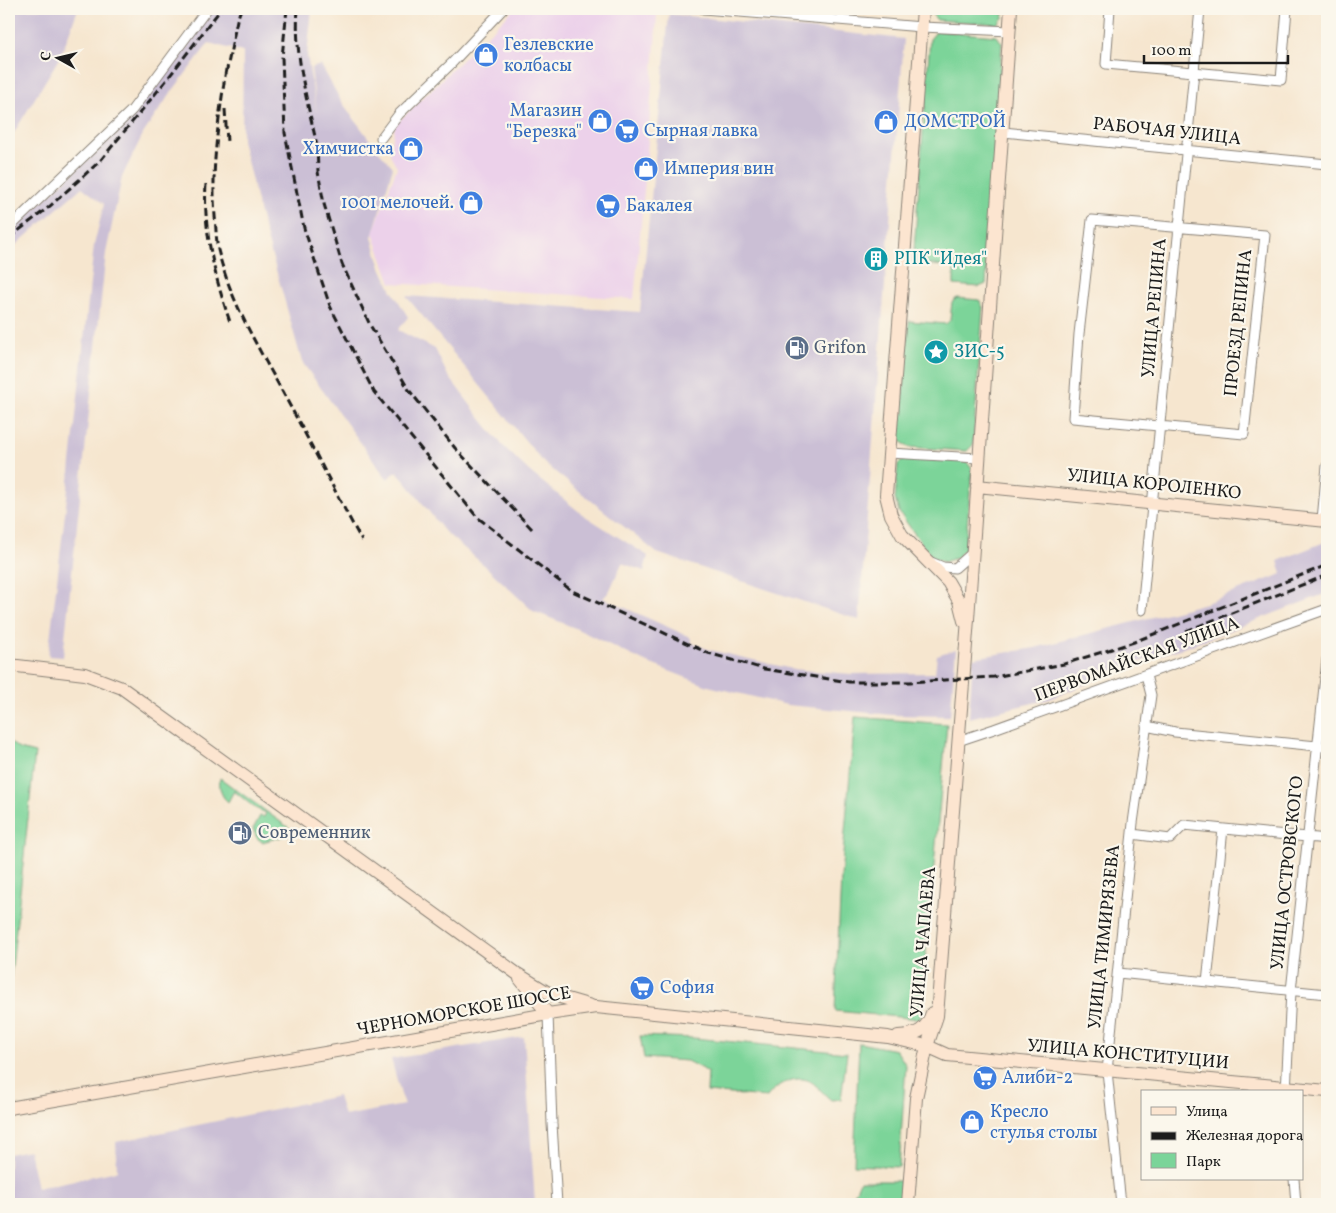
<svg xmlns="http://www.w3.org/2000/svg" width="1336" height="1213" viewBox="0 0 1336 1213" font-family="Vollkorn,serif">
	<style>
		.built { fill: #ecd1ea }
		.industrial { fill: #cbbfd5 }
		.green { fill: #7bd499; stroke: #4c785a }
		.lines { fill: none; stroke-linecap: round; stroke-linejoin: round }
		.street-casing { stroke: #898176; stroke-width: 11 }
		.secondary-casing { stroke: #898176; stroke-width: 14 }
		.street { stroke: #fff; stroke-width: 9 }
		.secondary { stroke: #fce5d0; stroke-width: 12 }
		.rail { stroke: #1c1c1c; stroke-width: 3; stroke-dasharray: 8 4; stroke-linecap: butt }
		.labels { text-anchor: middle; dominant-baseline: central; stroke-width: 4.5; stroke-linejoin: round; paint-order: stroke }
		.shop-label { font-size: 18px; fill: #366cbe; stroke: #fbf7ec; text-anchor: start }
		.street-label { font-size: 18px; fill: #1c1c1c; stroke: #fbf7ec }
		.culture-label { font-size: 18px; fill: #0d838f; stroke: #fbf7ec; text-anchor: start }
		.service-label { font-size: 18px; fill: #4e5e75; stroke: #fbf7ec; text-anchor: start }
	</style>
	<rect width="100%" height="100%" fill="#fbf7ec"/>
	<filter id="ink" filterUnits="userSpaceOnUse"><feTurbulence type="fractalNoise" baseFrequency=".02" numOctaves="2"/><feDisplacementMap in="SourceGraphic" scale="10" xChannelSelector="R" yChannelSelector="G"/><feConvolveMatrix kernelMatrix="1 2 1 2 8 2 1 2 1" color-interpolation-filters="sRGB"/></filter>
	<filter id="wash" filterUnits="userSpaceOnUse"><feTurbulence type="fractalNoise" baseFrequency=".0096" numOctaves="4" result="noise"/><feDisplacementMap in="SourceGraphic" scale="20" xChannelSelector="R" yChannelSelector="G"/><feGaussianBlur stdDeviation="1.12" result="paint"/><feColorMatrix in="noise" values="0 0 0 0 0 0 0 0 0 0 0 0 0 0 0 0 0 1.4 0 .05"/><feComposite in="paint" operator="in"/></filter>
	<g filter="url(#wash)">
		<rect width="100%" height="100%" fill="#f6e6cf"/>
		<path class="built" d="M514 9H628L657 15 646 169 634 299 391 283 373 233 397 167 390 154 395 125Z"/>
		<path class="industrial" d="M9 9H78L61 55 9 141Z
			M214 9H312L307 55 317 115 311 68 321 65 341 101 375 147 393 167 372 237 380 265 391 289 408 317 398 330 435 349 447 374 478 415 503 446 530 472 582 514 648 556 644 571 622 563 609 592 603 598 690 637 692 643 710 650 792 669 851 674 935 673 937 655 956 649 950 716 893 715 787 705 708 686 643 661 575 628 533 611 484 565 445 532 397 471 387 479 302 362 258 206 242 140 243 52 209 43 170 94 143 134 122 177 106 253 63 657 48 656 70 472 94 245 104 204 82 187 9 251V232L98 150 173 65Z
			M669 14 904 39 859 620 657 553 544 463 406 296 640 312Z
			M1327 541V593L1192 645 1142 661 1050 699 969 718 973 658 1035 648 1206 603 1282 574 1278 561Z
			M524 1037 535 1204H9V1154L29 1150 37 1188 117 1171 116 1142 338 1096 344 1116 404 1105 391 1059Z"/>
		<path class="green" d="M932 9H1004L1003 18 997 24 937 20 931 13Z
			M937 31 997 36 1002 43 986 284 979 287 954 285V267L913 263 930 39Z
			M957 298 979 300 983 307 973 445 967 451 908 447 899 440 909 321 946 324 950 320 952 302Z
			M908 457 966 461 972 469 965 549 956 558 944 562 932 558 899 512 895 499 898 464Z
			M855 717 947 724 920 1019 835 1011 841 877Z
			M9 741 19 749 35 753 9 995Z
			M220 778 296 833 262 842 257 838 253 829 260 816 264 817 266 813 255 808 234 791 228 802C220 795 219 787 220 778Z
			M640 1036 694 1038 847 1053 841 1099 831 1100C825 1095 819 1088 813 1083 798 1072 776 1085 767 1097L707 1092 708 1072 687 1061 644 1058Z
			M859 1043 896 1050 906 1065 899 1167 854 1165Z
			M860 1181H901L900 1204H850Z"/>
	</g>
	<g filter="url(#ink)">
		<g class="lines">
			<defs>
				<path id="street" d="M703 9 922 27 1010 31
					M1110 9 1106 64 1281 80 1287 9
					M1003 132 1327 164
					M381 138 399 114 451 64 503 9
					M1092 220 1265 235 1244 434 1073 418 1079 334Z
					M9 228 132 110 207 9
					M889 453 978 458
					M1322 520 1327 466
					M931 562 943 567 955 568 972 553
					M1142 610 1200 9
					M1146 726 1175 732 1327 747
					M958 741 994 729 1327 609
					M1132 834 1170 839 1184 825 1327 839
					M1118 973 1327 994
					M1207 982 1223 829
					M548 1014 552 1124 557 1204
					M1286 1092 1291 991 1327 659
					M1294 1179 1296 1204
					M1121 1204 1107 1071 1133 823 1151 695 1146 675"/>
				<path id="secondary" d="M923 9 886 495 891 515 902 535 948 582 959 601 964 621
					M977 486 1327 521
					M9 665 85 674 122 688 516 973 550 994 591 1006
					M520 979 548 1014
					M898 1036C917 1035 926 1031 932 1013
					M9 1108 548 1014 596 1007 888 1037 927 1046 947 1055 1327 1091
					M908 1204 916 1098 927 1046 937 1016 968 619 1011 9"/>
			</defs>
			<use href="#street" class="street-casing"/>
			<use href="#secondary" class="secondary-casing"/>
			<use href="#street" class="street"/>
			<use href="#secondary" class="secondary"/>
			<path class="rail" d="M287 9 282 57 285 133 304 228 330 306 374 392 477 517 572 591 708 653 764 669 849 682H910L994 677 1064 664 1134 642 1327 565
				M298 9C294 56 308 104 318 150
				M226 69C219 118 211 166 215 216 216 227 216 239 218 250 232 307 262 353 289 404 314 449 337 496 362 541
				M226 74 237 20 241 9
				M225 109 227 142
				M317 144 318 172 324 204 342 264 370 325 409 390 455 448 532 529
				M206 184C203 231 215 278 230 322
				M9 238 49 207 100 161 165 82 221 9
				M1186 631 1327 575"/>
		</g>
	</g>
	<defs>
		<symbol id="shop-disc" viewBox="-11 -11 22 22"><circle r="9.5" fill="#3f7fe0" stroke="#fbf7ec"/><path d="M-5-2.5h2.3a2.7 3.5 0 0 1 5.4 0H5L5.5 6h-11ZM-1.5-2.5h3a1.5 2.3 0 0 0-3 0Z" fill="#fff"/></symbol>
		<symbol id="supermarket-disc" viewBox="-11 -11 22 22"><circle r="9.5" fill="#3f7fe0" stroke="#fbf7ec"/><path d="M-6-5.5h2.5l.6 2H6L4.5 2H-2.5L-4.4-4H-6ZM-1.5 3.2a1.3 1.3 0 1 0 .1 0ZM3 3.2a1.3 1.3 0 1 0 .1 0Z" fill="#fff"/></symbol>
		<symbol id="building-disc" viewBox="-11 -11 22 22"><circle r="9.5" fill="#0f9aa8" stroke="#fbf7ec"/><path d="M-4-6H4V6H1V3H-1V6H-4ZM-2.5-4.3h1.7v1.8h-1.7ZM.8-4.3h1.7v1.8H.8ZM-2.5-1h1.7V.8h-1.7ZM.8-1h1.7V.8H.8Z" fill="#fff"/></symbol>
		<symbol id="fuel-disc" viewBox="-11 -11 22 22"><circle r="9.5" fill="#5c6f8a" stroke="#fbf7ec"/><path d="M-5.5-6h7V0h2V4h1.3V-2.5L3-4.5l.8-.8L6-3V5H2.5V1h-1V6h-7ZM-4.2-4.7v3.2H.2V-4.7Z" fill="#fff"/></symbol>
		<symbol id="sight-disc" viewBox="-11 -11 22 22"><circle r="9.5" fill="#0f9aa8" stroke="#fbf7ec"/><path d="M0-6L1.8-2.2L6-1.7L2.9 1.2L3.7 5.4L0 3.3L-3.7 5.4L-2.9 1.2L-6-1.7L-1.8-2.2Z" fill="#fff"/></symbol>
	</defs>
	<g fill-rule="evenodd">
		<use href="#shop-disc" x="472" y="41" width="28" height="28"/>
		<use href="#shop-disc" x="586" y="107" width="28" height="28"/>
		<use href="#shop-disc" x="872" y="108" width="28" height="28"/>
		<use href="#supermarket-disc" x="613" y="117" width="28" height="28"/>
		<use href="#shop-disc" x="397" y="135" width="28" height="28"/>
		<use href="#shop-disc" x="632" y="155" width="28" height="28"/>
		<use href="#shop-disc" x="457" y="189" width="28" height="28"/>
		<use href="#supermarket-disc" x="594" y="192" width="28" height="28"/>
		<use href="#building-disc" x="862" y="245" width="28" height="28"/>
		<use href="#fuel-disc" x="783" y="334" width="28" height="28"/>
		<use href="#sight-disc" x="922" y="338" width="28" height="28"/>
		<use href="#fuel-disc" x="226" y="819" width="28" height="28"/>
		<use href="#supermarket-disc" x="628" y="974" width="28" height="28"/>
		<use href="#supermarket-disc" x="971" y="1064" width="28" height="28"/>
		<use href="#shop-disc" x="958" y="1108" width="28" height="28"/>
	</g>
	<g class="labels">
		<g class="shop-label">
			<text x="504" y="45">Гезлевские<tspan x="504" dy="21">колбасы</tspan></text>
			<text x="582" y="111" text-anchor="end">Магазин<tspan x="582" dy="21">"Березка"</tspan></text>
			<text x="904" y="122">ДОМСТРОЙ</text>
			<text x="644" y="131">Сырная лавка</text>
			<text x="394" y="149" text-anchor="end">Химчистка</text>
			<text x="664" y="169">Империя вин</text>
			<text x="454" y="203" text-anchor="end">1001 мелочей.</text>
			<text x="626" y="206">Бакалея</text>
			<text x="660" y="988">София</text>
			<text x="1002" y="1078">Алиби-2</text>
			<text x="990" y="1112">Кресло<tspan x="990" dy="21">стулья столы</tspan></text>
		</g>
		<g class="street-label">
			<text transform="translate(1167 132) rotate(6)">РАБОЧАЯ УЛИЦА</text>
			<text transform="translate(1155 308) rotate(-85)">УЛИЦА РЕПИНА</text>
			<text transform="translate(1239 323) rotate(-84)">ПРОЕЗД РЕПИНА</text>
			<text transform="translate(1154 485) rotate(6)">УЛИЦА КОРОЛЕНКО</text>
			<text transform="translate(1137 660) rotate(-20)">ПЕРВОМАЙСКАЯ УЛИЦА</text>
			<text transform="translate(1288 873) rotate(-84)">УЛИЦА ОСТРОВСКОГО</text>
			<text transform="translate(1105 937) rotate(-84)">УЛИЦА ТИМИРЯЗЕВА</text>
			<text transform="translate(924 942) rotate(-85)">УЛИЦА ЧАПАЕВА</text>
			<text transform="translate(464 1012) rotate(-10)">ЧЕРНОМОРСКОЕ ШОССЕ</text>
			<text transform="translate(1128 1055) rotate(5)">УЛИЦА КОНСТИТУЦИИ</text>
		</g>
		<g class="culture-label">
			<text x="894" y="259">РПК "Идея"</text>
			<text x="954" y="352">ЗИС-5</text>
		</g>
		<g class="service-label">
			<text x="814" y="348">Grifon</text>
			<text x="258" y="833">Современник</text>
		</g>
	</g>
	<rect width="1336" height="1213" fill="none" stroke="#fbf7ec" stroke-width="30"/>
	<rect x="1141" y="1090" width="162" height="90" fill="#fbf7ec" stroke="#a29f99"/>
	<rect x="1151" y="1107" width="25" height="8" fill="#fce5d0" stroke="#a29f99"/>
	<text x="1186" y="1116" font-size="15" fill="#1c1c1c">Улица</text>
	<rect x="1151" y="1132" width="25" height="8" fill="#1c1c1c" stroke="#a29f99"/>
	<text x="1186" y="1140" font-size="15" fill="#1c1c1c">Железная дорога</text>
	<rect x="1151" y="1153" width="25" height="15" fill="#7bd499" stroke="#a29f99"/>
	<text x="1186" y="1166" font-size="15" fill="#1c1c1c">Парк</text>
	<g transform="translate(58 58) rotate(278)" stroke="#fbf7ec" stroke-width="4" paint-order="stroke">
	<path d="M0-4L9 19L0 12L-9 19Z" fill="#1c1c1c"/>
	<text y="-8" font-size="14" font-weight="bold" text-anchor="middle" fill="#1c1c1c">С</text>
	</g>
	<path d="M1144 55v8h144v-8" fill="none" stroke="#1c1c1c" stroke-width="2.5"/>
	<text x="1151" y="55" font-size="15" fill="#1c1c1c" stroke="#fbf7ec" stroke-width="4" paint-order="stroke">100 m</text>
</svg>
